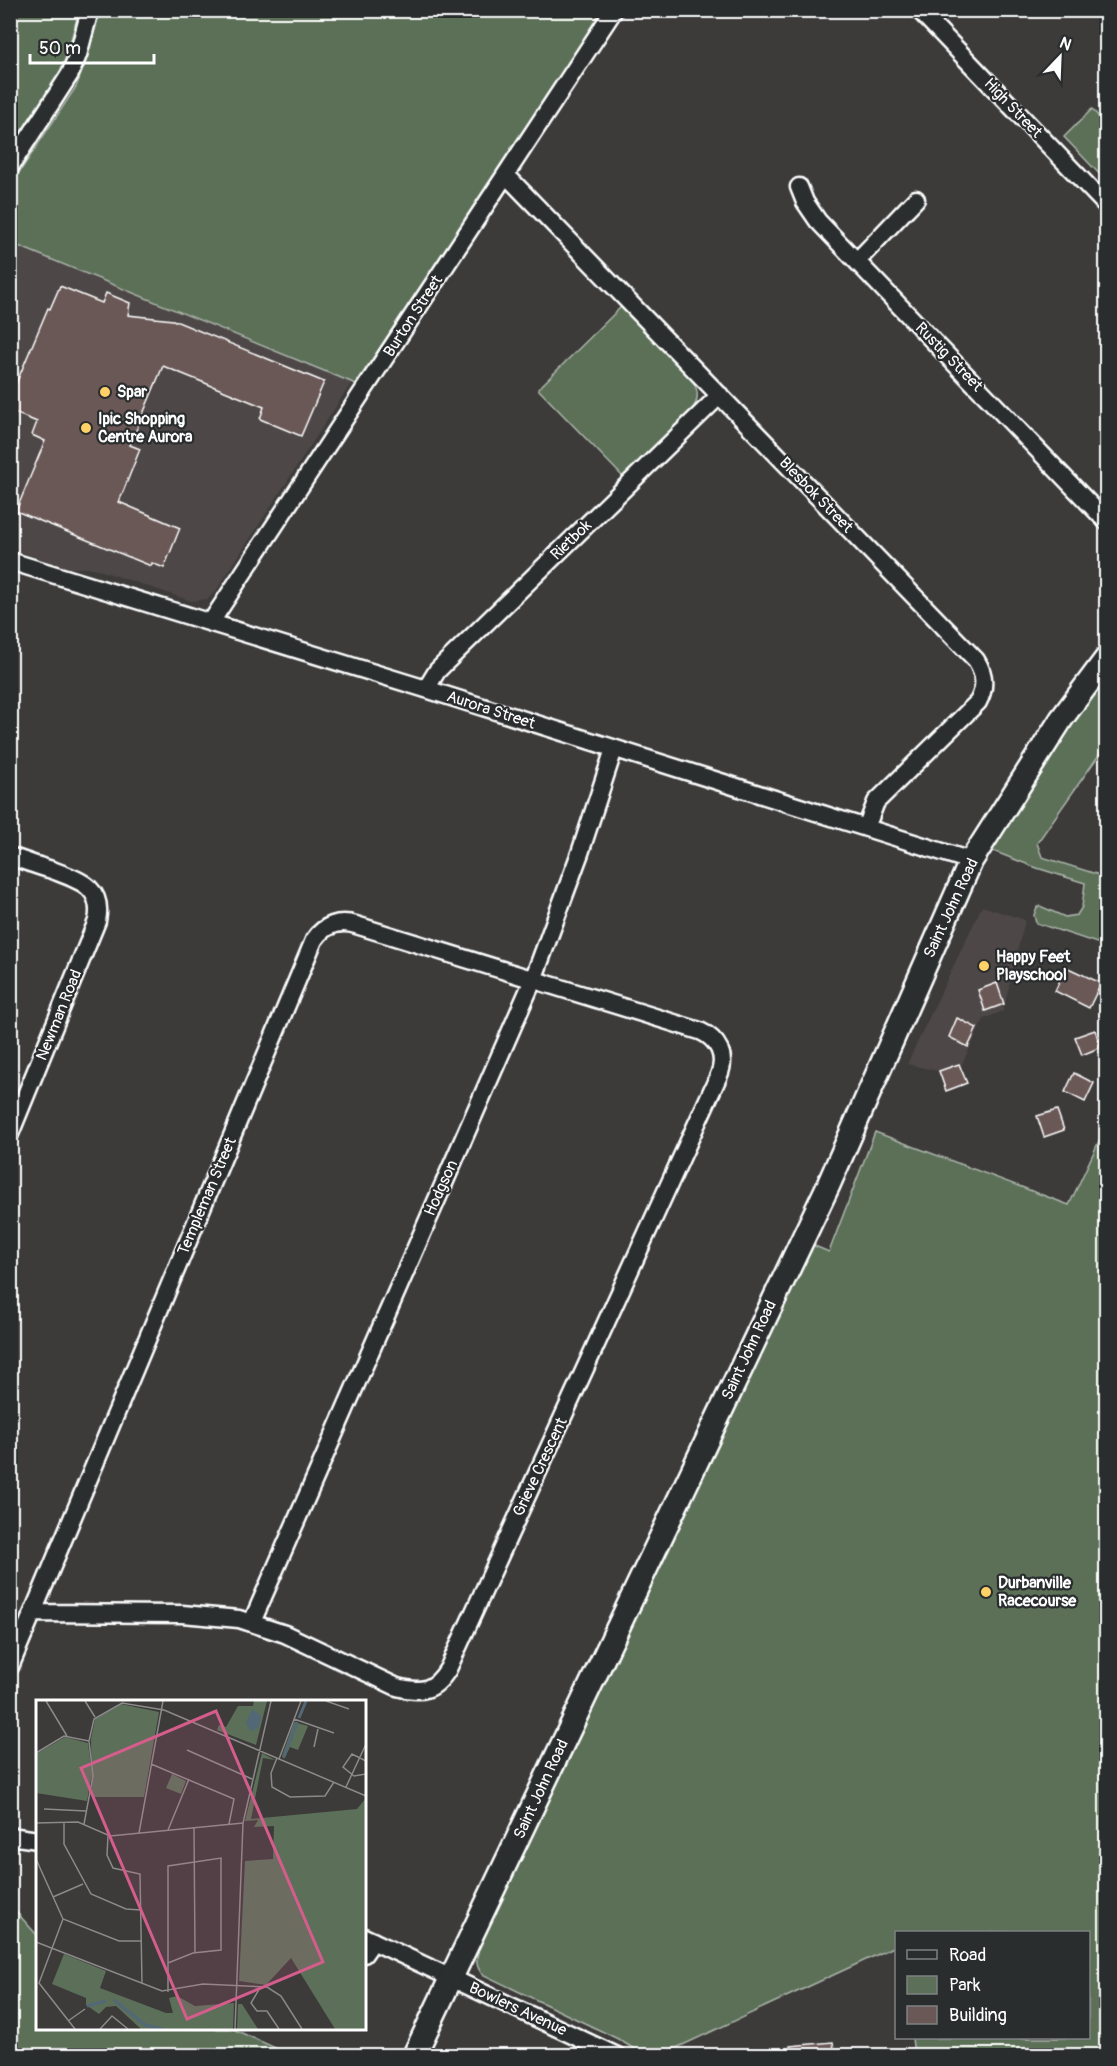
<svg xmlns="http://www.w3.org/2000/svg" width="1117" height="2066" viewBox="0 0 1117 2066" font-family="Pangolin,sans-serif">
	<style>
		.built { fill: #4e4747 }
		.green { fill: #5b6f59; stroke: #adb7ac; stroke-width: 1.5 }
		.building { fill: #6a5857; stroke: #fff; stroke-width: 1.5 }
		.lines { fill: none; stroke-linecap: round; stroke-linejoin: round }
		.street-casing { stroke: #fff; stroke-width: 21 }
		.secondary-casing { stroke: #fff; stroke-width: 27 }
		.street { stroke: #2a2d2e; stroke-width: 16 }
		.secondary { stroke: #2a2d2e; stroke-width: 22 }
		.poi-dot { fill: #ffd166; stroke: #2a2d2e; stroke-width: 2 }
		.labels { text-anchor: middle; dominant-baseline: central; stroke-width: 4.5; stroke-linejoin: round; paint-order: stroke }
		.street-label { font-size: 16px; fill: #fff; stroke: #2a2d2e }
		.poi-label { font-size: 16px; font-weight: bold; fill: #fff; stroke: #2a2d2e; text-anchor: start }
		.inset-river { fill: none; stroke: #526876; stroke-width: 3 }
		.inset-road { fill: none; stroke: #8b8989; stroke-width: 1.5 }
		.view { fill: #d45d8c; fill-opacity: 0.15; stroke: #d45d8c; stroke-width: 3 }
		.inset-edge { fill: none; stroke: #fff; stroke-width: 3 }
	</style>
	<rect width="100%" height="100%" fill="#3d3a3a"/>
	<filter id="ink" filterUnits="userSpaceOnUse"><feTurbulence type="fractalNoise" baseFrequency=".0167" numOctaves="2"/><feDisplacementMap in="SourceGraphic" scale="12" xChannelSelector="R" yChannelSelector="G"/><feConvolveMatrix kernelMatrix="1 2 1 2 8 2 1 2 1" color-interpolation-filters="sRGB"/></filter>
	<g filter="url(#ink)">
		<path class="built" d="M10 243 352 382 216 591 208 599 191 601 93 568H69L11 549Z
			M982 906 1025 920 1003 1011 984 1019 961 1066 967 1083 946 1091 938 1071 907 1064Z"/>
		<path class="green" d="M11 11H79L67 54 55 84 11 150Z
			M100 11V10L602 11 356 384 11 243V185L76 87 85 64Z
			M1092 109 1099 117 1102 114 1106 118V181L1064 137Z
			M621 307 693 381C699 392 699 401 691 411L623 477 538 389Z
			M1106 676V745L1037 843 1042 857 1106 877V946L1036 923 1034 915 1037 907 1040 906 1065 917 1077 915 1082 907 1085 883 1037 868 990 850 1073 720Z
			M1106 1126V2055H914L912 2038H1088V1932H896V1946L659 2056 644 2055 618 2039 482 1974C476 1966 476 1961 478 1952L473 1950 810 1244 829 1252 875 1132 1069 1205Z
			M11 1906 37 1935 38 2028 233 2029 291 2055H11Z"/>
		<path class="building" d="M60 286 102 303 106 293 130 303 128 315 173 320 324 382 301 436 260 419 264 407 163 366 130 445 140 449 119 502 180 528 164 568 152 563 151 566 16 511 45 441 32 435 37 422 10 411V398L48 308 50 309Z
			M1066 967 1101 983 1089 1008 1055 991Z
			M997 983 1004 1004 985 1011 978 990Z
			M957 1018 977 1028 968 1047 949 1037Z
			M1095 1030 1101 1047 1082 1055 1075 1037Z
			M959 1064 967 1083 946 1091 939 1071Z
			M1074 1073 1094 1083 1085 1102 1065 1092Z
			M1057 1110 1064 1130 1044 1137 1037 1116Z
			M833 2042 835 2055H791L790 2046Z"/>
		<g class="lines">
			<defs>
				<path id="street" d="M919 10 1106 205
					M10 167 70 74 78 55 90 10
					M506 175 976 660C985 674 986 687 978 702L876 802 866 828
					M799 187 805 202 818 221 1106 521
					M857 261 916 199
					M10 561 426 689 971 861
					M211 622 614 10
					M426 689 437 671 447 661 720 395
					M10 856C24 861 38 866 52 870 78 880 104 886 97 921L10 1134
					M252 1622 533 980 580 853 614 749
					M10 1667 314 940C324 925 339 920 356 925 471 961 585 995 700 1031 718 1039 727 1056 719 1075L448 1669C434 1692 421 1693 397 1687L285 1634 239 1619 182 1614 33 1613
					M10 1836 38 1840
					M364 1937 617 2056
					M364 1954 373 1941"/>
				<path id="secondary" d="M414 2056 828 1186 971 861 1062 718 1106 659"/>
			</defs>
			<use href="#street" class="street-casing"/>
			<use href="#secondary" class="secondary-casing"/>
			<use href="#street" class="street"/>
			<use href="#secondary" class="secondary"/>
		</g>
	</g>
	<g class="poi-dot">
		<circle cx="105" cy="392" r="6"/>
		<circle cx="86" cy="428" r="6"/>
		<circle cx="984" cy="966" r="6"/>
		<circle cx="986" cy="1592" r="6"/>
	</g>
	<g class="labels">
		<g class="street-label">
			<text transform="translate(1013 108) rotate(46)">High Street</text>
			<text transform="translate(413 316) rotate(-57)">Burton Street</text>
			<text transform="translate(949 357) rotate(46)">Rustig Street</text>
			<text transform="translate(816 495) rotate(46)">Blesbok Street</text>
			<text transform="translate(571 540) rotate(-44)">Rietbok</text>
			<text transform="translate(491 710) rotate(18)">Aurora Street</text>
			<text transform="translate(951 908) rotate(-65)">Saint John Road</text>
			<text transform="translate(59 1015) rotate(-68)">Newman Road</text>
			<text transform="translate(441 1188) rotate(-66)">Hodgson</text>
			<text transform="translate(207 1196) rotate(-67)">Templeman Street</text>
			<text transform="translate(749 1350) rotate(-65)">Saint John Road</text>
			<text transform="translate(540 1467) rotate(-65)">Grieve Crescent</text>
			<text transform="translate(541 1789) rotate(-65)">Saint John Road</text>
			<text transform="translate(518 2009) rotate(25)">Bowlers Avenue</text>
		</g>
		<g class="poi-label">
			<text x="117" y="392">Spar</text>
			<text x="98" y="419">Ipic Shopping<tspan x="98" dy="18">Centre Aurora</tspan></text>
			<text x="996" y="957">Happy Feet<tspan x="996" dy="18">Playschool</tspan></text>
			<text x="998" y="1583">Durbanville<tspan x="998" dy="18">Racecourse</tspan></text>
		</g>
	</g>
	<g transform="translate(36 1700)">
		<rect width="330" height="330" fill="#3d3a3a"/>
		<path d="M218 1H231L220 45 181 30 183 25 190 27 202 6H217ZM85 4 123 12 108 97H56L55 39 59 19ZM258 22 272 26 262 50 254 47 248 59 246 56ZM29 37 52 43 56 74 51 101 0 93V54ZM226 53 239 60 227 58 215 119 321 109 330 98V329H299L255 258 230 285 203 281 209 161 237 159 238 126 218 127 222 120 209 121ZM136 74 150 81 145 94 130 88ZM28 254 70 271 64 288 130 313H137L133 298 141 296 159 306 198 303 197 329H105L80 306 70 307 63 314 50 305V298L16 284ZM202 304H206L222 329H201Z" fill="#5b6f59"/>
		<path d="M216 9 225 16 222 28 215 31 210 23Z" fill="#526876"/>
		<path class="inset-river" d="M263 18 270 1M248 57 261 22M78 300 109 325 127 329M51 306 70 301"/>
		<path class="inset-road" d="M10 1 31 36M49 1 59 17M290 1 313 9M258 19 298 33M278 47 282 29M151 50 216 79M0 53 28 36 53 41M241 58 235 73 236 87 254 97 289 96 298 82M243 59 265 1M330 61 316 54 307 67 318 76 330 74M115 64 198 99 193 124M310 87 330 44M8 109 50 111M28 122V144L55 194 90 209 105 210M0 123 42 122 74 136 207 123M48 124 57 76 53 41 58 19 86 3 128 10 330 96M158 128 159 252M132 130 153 79M103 133 127 1M72 136 71 155 77 168 104 174 106 283M0 159 27 219 83 241H105M17 197 47 184M27 219 3 283 39 329M0 242 126 291 167 284 231 287 245 296 266 329M132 263 157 253 185 250V158L132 166V292M225 286 215 303 221 311H231L243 329M32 321 49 309M64 329 76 316 92 329M199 329 207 123 235 1"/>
		<path class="view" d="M180 11 287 262 151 319 45 68Z"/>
		<rect width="330" height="330" class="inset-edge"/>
	</g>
	<rect width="1117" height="2066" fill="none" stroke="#2a2d2e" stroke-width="36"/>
	<rect x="18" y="18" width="1081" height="2030" fill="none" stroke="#fff" stroke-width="2" filter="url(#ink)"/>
	<rect x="895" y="1931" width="195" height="108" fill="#2a2d2e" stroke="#7f8182" stroke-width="1.5"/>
	<rect x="907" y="1950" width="30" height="9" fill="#2a2d2e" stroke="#7f8182" stroke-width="1.5"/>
	<text x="949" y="1961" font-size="18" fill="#ffffff">Road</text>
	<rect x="907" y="1976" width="30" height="18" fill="#5b6f59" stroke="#7f8182" stroke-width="1.5"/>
	<text x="949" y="1991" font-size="18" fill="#ffffff">Park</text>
	<rect x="907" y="2006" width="30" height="18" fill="#6a5857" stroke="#7f8182" stroke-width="1.5"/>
	<text x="949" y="2021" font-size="18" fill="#ffffff">Building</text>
	<g transform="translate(1060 57) rotate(23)" stroke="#2a2d2e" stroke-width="4.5" paint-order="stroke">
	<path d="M0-4.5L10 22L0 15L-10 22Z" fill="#ffffff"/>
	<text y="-9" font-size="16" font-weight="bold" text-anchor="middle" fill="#ffffff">N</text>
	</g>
	<path d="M30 54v9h124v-9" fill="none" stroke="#ffffff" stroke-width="3"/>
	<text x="39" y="54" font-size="18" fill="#ffffff" stroke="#2a2d2e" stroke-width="4.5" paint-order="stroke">50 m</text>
</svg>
